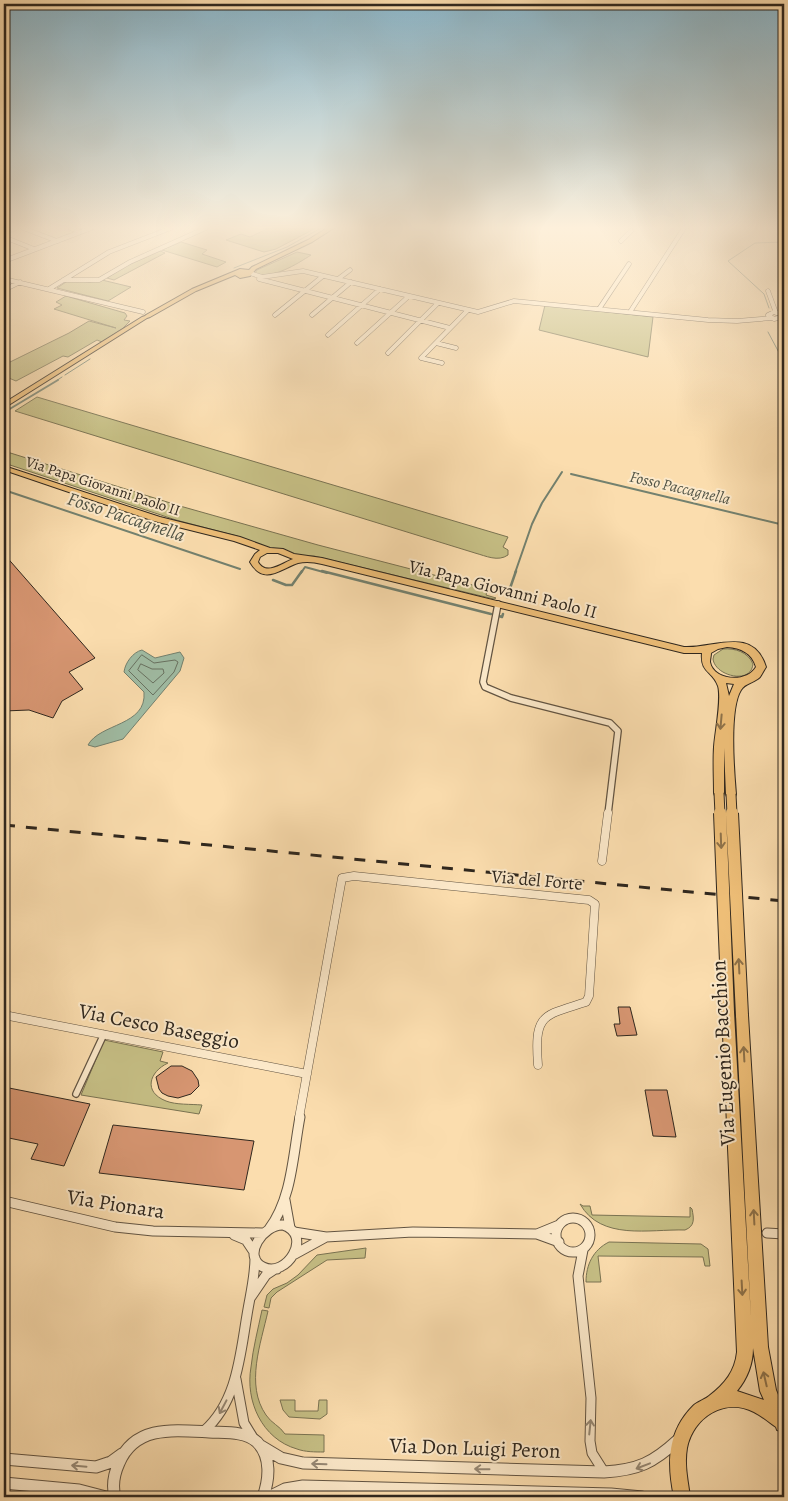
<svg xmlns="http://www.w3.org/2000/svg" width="788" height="1501" viewBox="0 0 788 1501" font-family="Alegreya,serif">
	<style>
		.green { fill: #c6bf85; stroke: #7a7352 }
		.water { fill: #a0bda5; stroke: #73816f }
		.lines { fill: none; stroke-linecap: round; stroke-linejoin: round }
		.shore { stroke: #687262; stroke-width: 1 }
		.stream-far2 { stroke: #73816f; stroke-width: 1 }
		.stream-far1 { stroke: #73816f; stroke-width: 2 }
		.stream { stroke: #73816f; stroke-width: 2.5 }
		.building { fill: #d79672; stroke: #2f271e }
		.pedestrian-far1-casing { stroke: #625442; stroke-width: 4.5 }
		.pedestrian-casing { stroke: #625442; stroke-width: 8 }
		.minor-far3-casing { stroke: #625442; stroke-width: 5 }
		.minor-far2-casing { stroke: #625442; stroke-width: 8 }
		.minor-far1-casing { stroke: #625442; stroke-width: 9 }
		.minor-casing { stroke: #625442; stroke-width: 11 }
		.tertiary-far1-casing { stroke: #625442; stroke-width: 5.5 }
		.tertiary-casing { stroke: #625442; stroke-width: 13 }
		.primary-casing { stroke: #2f271e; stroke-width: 2 }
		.pedestrian-far1 { stroke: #fce9ca; stroke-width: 3 }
		.pedestrian { stroke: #fce9ca; stroke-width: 5.5 }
		.minor-far3 { stroke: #fce9ca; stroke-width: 4 }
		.minor-far2 { stroke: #fce9ca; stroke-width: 5.5 }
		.minor-far1 { stroke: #fce9ca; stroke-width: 8 }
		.minor { stroke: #fce9ca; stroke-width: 9 }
		.tertiary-far1 { stroke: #fce9ca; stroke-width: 4.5 }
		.tertiary { stroke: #fce9ca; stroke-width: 11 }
		.primary { fill: #eebe77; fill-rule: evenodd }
		.rail { stroke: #2f271e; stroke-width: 3; stroke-dasharray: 11 11; stroke-linecap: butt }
		.primary-bridge-far1-casing { stroke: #2f271e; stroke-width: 11; stroke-linecap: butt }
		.primary-bridge-casing { stroke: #2f271e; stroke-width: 14; stroke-linecap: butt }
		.primary-bridge-far1 { stroke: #eebe77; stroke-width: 9 }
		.primary-bridge { stroke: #eebe77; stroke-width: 12 }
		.oneway { stroke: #8e724a }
		.oneway2 { stroke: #968874 }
		.labels { text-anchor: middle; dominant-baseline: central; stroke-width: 4; stroke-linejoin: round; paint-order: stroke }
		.far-street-label { font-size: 15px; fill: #2f271e; stroke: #fce9ca }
		.far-water-label { font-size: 16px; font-style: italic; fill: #515446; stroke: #fce9ca }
		.street-label { font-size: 18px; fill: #2f271e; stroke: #fce9ca }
		.water-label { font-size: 19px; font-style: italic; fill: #515446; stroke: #fce9ca }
		.near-street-label { font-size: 21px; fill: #2f271e; stroke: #fce9ca }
	</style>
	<rect width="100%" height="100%" fill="#fbddae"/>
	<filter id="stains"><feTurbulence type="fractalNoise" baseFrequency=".004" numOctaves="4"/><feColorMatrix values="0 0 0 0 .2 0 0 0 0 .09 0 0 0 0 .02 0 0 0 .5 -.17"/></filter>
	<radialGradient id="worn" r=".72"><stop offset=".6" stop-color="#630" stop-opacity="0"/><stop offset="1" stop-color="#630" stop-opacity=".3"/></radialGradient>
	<path class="green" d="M269 228H316L276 249 264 252 226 240 241 234 250 237Z
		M181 242 207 250 202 254 226 262 217 267 162 250Z
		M160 251 165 253 114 280 107 278 124 267Z
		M297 252 311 255C297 264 272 280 255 273L257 270Z
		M69 280 90 282 102 280 131 287 108 301 57 288Z
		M66 296 125 313 127 316 124 320 130 321 122 329 102 342 97 340 68 357 63 356 16 381 4 376V365L69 333 89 321 116 328 54 309 62 305 56 302Z
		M545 305 653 317 648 357 539 330Z
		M37 397 508 537 503 547 508 550V555C498 562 486 556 475 553L15 411Z
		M4 451 180 506 318 545 488 589 486 595 496 598 494 599 314 556H301L269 549 237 536 176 520 4 463Z
		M723 649C735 648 748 652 753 664 751 685 715 676 713 659L714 655Z
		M104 1040 163 1052 160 1061 168 1063C149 1072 143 1092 166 1101 176 1105 191 1104 202 1105L199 1114 81 1095Z
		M580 1204 583 1206H590L592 1215 690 1217V1207L692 1209C694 1219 695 1226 685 1230 649 1229 601 1241 580 1204Z
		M609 1242 701 1244 708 1249 710 1266H705L703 1257 598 1256 601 1282H586C586 1265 593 1250 609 1242Z
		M366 1248 365 1258 327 1260 277 1292 271 1298 269 1308 264 1307 267 1295 273 1289 287 1283 298 1275 317 1255Z
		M262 1310 268 1311C261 1343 245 1385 266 1415 271 1423 280 1426 285 1434L324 1435V1452C315 1452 305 1452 297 1449 262 1439 245 1401 251 1367 253 1348 258 1329 262 1310Z
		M280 1400H295V1411H318L319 1400H327V1414L320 1419 289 1417 283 1410Z"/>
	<path class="water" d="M142 650 155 658 180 652 184 658 180 671 123 739 95 747 88 745C100 723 147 726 144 692L124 672C125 663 133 652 142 650Z"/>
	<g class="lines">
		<path class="shore" d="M142 655 154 663 175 660 178 662 174 672 153 695 129 671Z
			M141 664 152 669H163L164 673 153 683 138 670Z"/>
		<path class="stream-far2" d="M234 268 287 247 321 228
			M769 308 764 294 728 261 755 243 784 242
			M768 332 784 362
			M65 375 90 359
			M56 381 62 377"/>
		<path class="stream-far1" d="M8 410 58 380
			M783 418 780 429 784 433
			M571 474 784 525
			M4 490 240 569
			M301 573 305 567 327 573
			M515 573 532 524 542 503 562 472"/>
		<path class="stream" d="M322 571 491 614
			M273 580 286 585H292L302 571
			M507 597 516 571
			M499 616 502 617 503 614"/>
	</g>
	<path class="building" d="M4 554 95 658 69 672 83 689 62 701 53 718 29 710 4 711Z
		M618 1007H630L637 1035 617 1036 614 1024H620Z
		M171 1066H182L192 1071 198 1080 199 1086 191 1094 178 1098 168 1096 162 1093 159 1089 156 1077Z
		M4 1087 90 1104 64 1166 31 1159 38 1144 4 1137Z
		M645 1090H667L676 1137 653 1136Z
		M113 1125 254 1141 244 1190 99 1173Z"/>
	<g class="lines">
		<defs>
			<path id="pedestrian-far1" d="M4 233 17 228"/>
			<path id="pedestrian" d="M76 1094 104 1034"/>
			<path id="minor-far3" d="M23 228 57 241
				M70 228 80 232
				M4 237 34 249
				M621 241 631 231
				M250 273 262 277 303 271 478 312 514 301 708 320 737 321 772 318
				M4 279 143 312
				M259 279 450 328
				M338 279 350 270
				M63 280H99L130 262 206 228
				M49 289 109 252 171 228
				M4 290 20 282
				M768 291 776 313
				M599 309 629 264
				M630 312 684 228
				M774 312 781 314 782 317 774 319 768 315Z
				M275 315 323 276
				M312 315 351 282
				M328 335 380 289
				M357 343 409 296
				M436 343 456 348
				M388 353 438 303
				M442 363 421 358 468 310"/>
			<path id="minor-far2" d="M498 604 483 682 485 687 511 698 610 723 618 731 608 814"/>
			<path id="minor-far1" d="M602 861 608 813
				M4 1015 307 1074
				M299 1118 342 878 354 876 589 900 595 904 589 996 586 1002C543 1016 534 1013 538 1065"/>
			<path id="minor" d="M285 1200 290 1228
				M4 1201 115 1227 153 1231 262 1233
				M556 1235a17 17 0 1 1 34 0a17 17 0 1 1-34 0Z
				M283 1225C314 1235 286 1279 263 1267 241 1256 264 1224 283 1225Z
				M269 1229C292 1199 293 1154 300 1117
				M294 1232 326 1237 413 1232 537 1234 559 1242
				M767 1233 784 1234
				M537 1234 559 1225
				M234 1235 246 1240 254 1252
				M583 1250 578 1276 591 1398 590 1441 592 1453 604 1472
				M295 1254 326 1237
				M275 1269H277
				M251 1297 266 1275 275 1269
				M236 1379 244 1423 252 1436
				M204 1431C237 1402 240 1356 247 1315 250 1296 255 1277 255 1258"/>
			<path id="tertiary-far1" d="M4 261 91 228"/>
			<path id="tertiary" d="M261 1446 281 1458 303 1463 604 1472C638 1470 653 1463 678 1440
				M4 1459 96 1467 111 1462 122 1454
				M4 1483 79 1490 106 1497
				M115 1497C112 1486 114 1474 119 1463 135 1425 174 1430 209 1432 225 1433 245 1431 257 1442 272 1457 269 1480 263 1497
				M269 1497 285 1489 303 1486 611 1494 642 1497"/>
			<path id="primary" d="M327 228H334L312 242 256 269 250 276 240 278 235 275 196 291 150 317 147 318 4 408V403L142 317 145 316 146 315 192 289 240 269 249 270 252 267 308 240Z
				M4 466 160 517 240 537 270 548 283 549 294 554 322 558 684 647C713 649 753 625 766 667 764 670 762 674 760 677 754 683 745 683 741 690 729 709 734 771 736 794L735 797H727L726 794 724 748V793L723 796H715L714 793C714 778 713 762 714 747 715 732 722 699 718 686 713 671 700 673 702 653H684L322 564C314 562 306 561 298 563 280 569 264 586 250 562L255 554 260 550 234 541 154 521 4 470ZM267 553H278L293 559C281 564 266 576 258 562L260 557ZM727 647C741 648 752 653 756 667 746 684 713 680 710 662 710 659 711 656 711 653L718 649ZM726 683 734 684 729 696Z
				M728 1006 732 1008 734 1012 751 1319 736 1015 738 1011 742 1009 746 1011 748 1015 768 1347 776 1390 784 1409V1432L777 1430 776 1427C769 1422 762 1416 754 1412 725 1397 693 1417 687 1448 684 1465 688 1481 690 1497H674C667 1464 667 1432 693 1406 697 1402 704 1400 709 1396 725 1384 735 1371 737 1352L722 1012 724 1008ZM753 1348 760 1391 764 1400 737 1391C747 1379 753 1364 753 1348Z"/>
		</defs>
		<use href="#pedestrian-far1" class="pedestrian-far1-casing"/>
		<use href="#pedestrian" class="pedestrian-casing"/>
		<use href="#minor-far3" class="minor-far3-casing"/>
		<use href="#minor-far2" class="minor-far2-casing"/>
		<use href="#minor-far1" class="minor-far1-casing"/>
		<use href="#minor" class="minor-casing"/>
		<use href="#tertiary-far1" class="tertiary-far1-casing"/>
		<use href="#tertiary" class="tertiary-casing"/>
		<use href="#primary" class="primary-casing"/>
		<use href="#pedestrian-far1" class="pedestrian-far1"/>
		<use href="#pedestrian" class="pedestrian"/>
		<use href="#minor-far3" class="minor-far3"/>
		<use href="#minor-far2" class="minor-far2"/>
		<use href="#minor-far1" class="minor-far1"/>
		<use href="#minor" class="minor"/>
		<use href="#tertiary-far1" class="tertiary-far1"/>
		<use href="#tertiary" class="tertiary"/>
		<use href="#primary" class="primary"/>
		<path class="rail" d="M4 825 784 901"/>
		<defs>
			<path id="primary-bridge-far1" d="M719 793 720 814
				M731 794 732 814"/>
			<path id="primary-bridge" d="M720 813 728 1012
				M732 813 742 1015"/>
		</defs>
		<use href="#primary-bridge-far1" class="primary-bridge-far1-casing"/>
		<use href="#primary-bridge" class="primary-bridge-casing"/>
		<use href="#primary-bridge-far1" class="primary-bridge-far1"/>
		<use href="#primary-bridge" class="primary-bridge"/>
	</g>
	<defs><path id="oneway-shaft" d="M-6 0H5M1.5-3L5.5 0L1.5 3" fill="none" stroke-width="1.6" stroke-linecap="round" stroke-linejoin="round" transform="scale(1.25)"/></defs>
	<g class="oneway">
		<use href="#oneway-shaft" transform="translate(721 722) rotate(95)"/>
		<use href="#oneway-shaft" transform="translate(721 841) rotate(88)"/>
		<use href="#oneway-shaft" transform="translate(739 966) rotate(-93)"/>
		<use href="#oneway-shaft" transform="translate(744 1054) rotate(-93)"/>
		<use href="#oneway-shaft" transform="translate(754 1217) rotate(-93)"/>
		<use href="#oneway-shaft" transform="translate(742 1288) rotate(87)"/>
		<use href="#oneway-shaft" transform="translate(765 1379) rotate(-103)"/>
	</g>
	<g class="oneway2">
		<use href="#oneway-shaft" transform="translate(223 1407) rotate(118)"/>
		<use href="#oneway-shaft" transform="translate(590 1427) rotate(-84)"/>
		<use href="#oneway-shaft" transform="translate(319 1464) rotate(-178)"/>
		<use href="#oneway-shaft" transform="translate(79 1466) rotate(-175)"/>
		<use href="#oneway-shaft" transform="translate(643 1466) rotate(159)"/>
		<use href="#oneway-shaft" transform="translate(482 1469) rotate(-179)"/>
	</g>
	<linearGradient id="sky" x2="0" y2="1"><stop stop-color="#8bb8cd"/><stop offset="0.52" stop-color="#fdf0db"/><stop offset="1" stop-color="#fdf0db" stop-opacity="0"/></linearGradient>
	<rect width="788" height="438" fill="url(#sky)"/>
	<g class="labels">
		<g class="far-street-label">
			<text transform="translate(103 486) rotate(18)">Via Papa Giovanni Paolo II</text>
		</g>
		<g class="far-water-label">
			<text transform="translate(680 488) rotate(13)">Fosso Paccagnella</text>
		</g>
		<g class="street-label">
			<text transform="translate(503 589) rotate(14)">Via Papa Giovanni Paolo II</text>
			<text transform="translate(537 880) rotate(5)">Via del Forte</text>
		</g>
		<g class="water-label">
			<text transform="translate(126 517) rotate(18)">Fosso Paccagnella</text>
		</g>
		<g class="near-street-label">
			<text transform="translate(159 1026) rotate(11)">Via Cesco Baseggio</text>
			<text transform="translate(723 1053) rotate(-93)">Via Eugenio Bacchion</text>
			<text transform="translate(116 1204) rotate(9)">Via Pionara</text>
			<text transform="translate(475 1448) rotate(2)">Via Don Luigi Peron</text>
		</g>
	</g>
	<rect width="788" height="1501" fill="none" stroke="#fbddae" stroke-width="20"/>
	<rect x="5" y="5" width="778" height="1491" fill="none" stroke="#2f271e" stroke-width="2.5"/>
	<rect x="10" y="10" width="768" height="1481" fill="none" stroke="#2f271e"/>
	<rect width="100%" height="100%" filter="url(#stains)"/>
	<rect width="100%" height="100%" fill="url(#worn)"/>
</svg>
